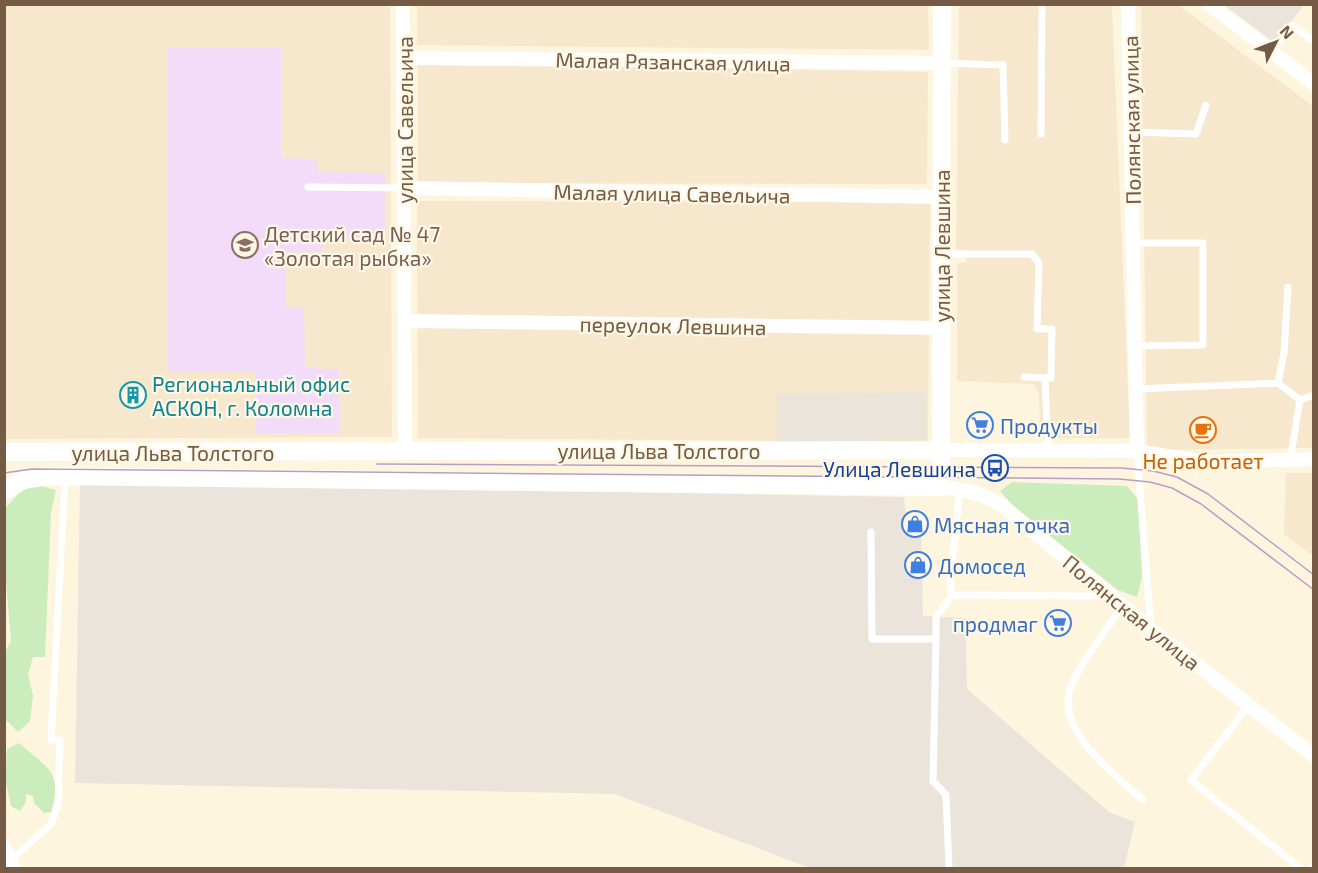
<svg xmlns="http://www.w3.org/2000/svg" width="1318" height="873" viewBox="0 0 1318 873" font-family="'Exo 2',sans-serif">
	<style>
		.residential { fill: #f6e7cd }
		.industrial { fill: #ebe4db }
		.education { fill: #f2dcfa }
		.green { fill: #cbecbd }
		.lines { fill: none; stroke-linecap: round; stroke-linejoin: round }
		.service { stroke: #fff; stroke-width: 7 }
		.minor { stroke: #fff; stroke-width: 14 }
		.tertiary { stroke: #fff; stroke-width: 18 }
		.tram { stroke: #b89ec7; stroke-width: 1.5 }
		.labels { text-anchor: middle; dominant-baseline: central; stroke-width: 4.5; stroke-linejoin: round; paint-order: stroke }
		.street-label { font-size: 21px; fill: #755b45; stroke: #fff8e7 }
		.education-label { font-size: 21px; fill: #785e54; stroke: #fff8e7; text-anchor: start }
		.culture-label { font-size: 21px; fill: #0d838f; stroke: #fff8e7; text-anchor: start }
		.shop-label { font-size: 21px; fill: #366cbe; stroke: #fff8e7; text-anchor: start }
		.food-label { font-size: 21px; fill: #c56008; stroke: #fff8e7 }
		.transit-label { font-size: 21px; fill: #164399; stroke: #fff8e7; text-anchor: end }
	</style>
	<rect width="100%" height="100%" fill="#fef5df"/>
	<path class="residential" d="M5 5H390L392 437 4 439Z
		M417 5H928L929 50 417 45Z
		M959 5H1112L1130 438H1054L1040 435 1039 395 1034 384 957 381V264L966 262 967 250 956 249Z
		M1141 5H1178L1313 106V448L1147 450Z
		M418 63 928 72 927 184 418 183Z
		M417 201 930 202 928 442 418 438Z
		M1286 473H1313V556L1284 534Z"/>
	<path class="industrial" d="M1224 5H1304L1275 43Z
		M925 392 926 440 777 442V394Z
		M80 482 904 497 906 518H921L923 616 966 618 967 689 1109 812 1135 822 1124 868H810L615 794 75 783Z"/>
	<path class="education" d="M168 48H281V158L318 159V172L385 173V238H323L322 252H286V308H304L305 368 339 369V433H256V372H168Z"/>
	<path class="green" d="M1012 482 1127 486 1138 499 1142 577 1137 597 1118 590 1017 510 1000 491Z
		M41 486 56 490 51 513 45 657H33L28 674 33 696 30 721 18 732 5 719V652L11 641 4 557 5 508 24 488Z
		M19 743C46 767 64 772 51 812L44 813 34 803 33 796 26 794V802L20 811 11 806 5 779 7 749Z"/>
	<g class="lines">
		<path class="service" d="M1271 52 1292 25 1314 41
			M942 63 1003 65 1005 140
			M1132 132 1196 134 1206 105
			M1041 134 1042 4
			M308 187 404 188
			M1134 243H1203V345L1135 346
			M943 254H1032L1039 263 1037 329H1052L1051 378 1024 377
			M1288 287 1284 353 1278 383 1300 400
			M1045 378 1048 451
			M1137 389 1278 383
			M1137 451 1151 629
			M1290 460 1300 400 1314 395
			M960 489 950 581 952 595 1110 596
			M871 532 872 639H936V617L952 595
			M1123 605C1109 628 1075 668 1069 693 1060 734 1116 776 1143 800
			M936 639 933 781 946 795 949 868
			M1248 706 1191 780 1300 868
			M11 860 51 824 58 805 60 740H51L65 477
			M1312 868 1314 865"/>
		<path class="minor" d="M403 4 405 451
			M1128 4 1137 451
			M1209 4 1314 84
			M403 58 942 63
			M404 188 940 197
			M405 321 941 328
			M940 450 1137 451 1205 462 1314 459
			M941 487C963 489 985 494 1004 507L1151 629 1314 756
			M4 847 14 868"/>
		<path class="tertiary" d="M4 452 940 450
			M4 491 24 480 48 476 941 487 942 4"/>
		<path class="tram" d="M377 464 1121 468 1153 471 1177 477 1208 494 1314 575
			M4 473 32 469 1119 479 1150 482 1172 488 1201 504 1314 590"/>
	</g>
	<defs>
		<symbol id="school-ring" viewBox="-11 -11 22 22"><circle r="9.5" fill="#fff8e7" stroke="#8d6e63" stroke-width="1.5"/><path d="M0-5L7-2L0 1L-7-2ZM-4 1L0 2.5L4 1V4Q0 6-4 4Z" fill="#8d6e63"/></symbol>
		<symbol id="building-ring" viewBox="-11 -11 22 22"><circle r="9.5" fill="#fff8e7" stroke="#0f9aa8" stroke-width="1.5"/><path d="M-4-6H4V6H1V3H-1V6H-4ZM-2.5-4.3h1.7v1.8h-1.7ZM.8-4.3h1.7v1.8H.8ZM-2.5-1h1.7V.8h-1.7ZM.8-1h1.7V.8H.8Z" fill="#0f9aa8"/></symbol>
		<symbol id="supermarket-ring" viewBox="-11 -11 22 22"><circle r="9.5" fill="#fff8e7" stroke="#3f7fe0" stroke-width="1.5"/><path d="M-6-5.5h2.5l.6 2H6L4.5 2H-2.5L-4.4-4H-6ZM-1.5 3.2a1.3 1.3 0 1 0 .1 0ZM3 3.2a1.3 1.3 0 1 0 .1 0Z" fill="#3f7fe0"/></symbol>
		<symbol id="cafe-ring" viewBox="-11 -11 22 22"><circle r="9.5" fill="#fff8e7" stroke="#e8710a" stroke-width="1.5"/><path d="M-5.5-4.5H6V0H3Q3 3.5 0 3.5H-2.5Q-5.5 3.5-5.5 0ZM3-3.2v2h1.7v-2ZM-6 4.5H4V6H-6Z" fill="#e8710a"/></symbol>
		<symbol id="bus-ring" viewBox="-11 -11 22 22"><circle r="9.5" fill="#fff8e7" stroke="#1a4fb4" stroke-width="1.5"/><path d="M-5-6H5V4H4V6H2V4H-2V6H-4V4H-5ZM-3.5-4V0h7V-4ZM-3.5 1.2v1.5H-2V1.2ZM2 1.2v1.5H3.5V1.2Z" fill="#1a4fb4"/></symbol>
		<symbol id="shop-ring" viewBox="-11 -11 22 22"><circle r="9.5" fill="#fff8e7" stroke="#3f7fe0" stroke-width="1.5"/><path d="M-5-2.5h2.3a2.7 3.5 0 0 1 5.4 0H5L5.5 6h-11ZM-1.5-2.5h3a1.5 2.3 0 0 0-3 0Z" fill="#3f7fe0"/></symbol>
	</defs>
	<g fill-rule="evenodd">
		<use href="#school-ring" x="230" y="230" width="30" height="30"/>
		<use href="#building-ring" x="118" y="380" width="30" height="30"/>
		<use href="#supermarket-ring" x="965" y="410" width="30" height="30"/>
		<use href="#cafe-ring" x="1188" y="415" width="30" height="30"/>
		<use href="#bus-ring" x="980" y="453" width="30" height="30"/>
		<use href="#shop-ring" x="900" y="509" width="30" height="30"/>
		<use href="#shop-ring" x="903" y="550" width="30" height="30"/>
		<use href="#supermarket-ring" x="1043" y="608" width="30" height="30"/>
	</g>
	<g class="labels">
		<g class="street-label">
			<text transform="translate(673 61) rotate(1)">Малая Рязанская улица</text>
			<text transform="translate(404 120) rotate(-90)">улица Савельича</text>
			<text transform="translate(1131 120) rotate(-91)">Полянская улица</text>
			<text transform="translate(672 193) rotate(1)">Малая улица Савельича</text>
			<text transform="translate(941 246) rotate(-90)">улица Левшина</text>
			<text transform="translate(673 325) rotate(1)">переулок Левшина</text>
			<text x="659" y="450">улица Льва Толстого</text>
			<text x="173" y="452">улица Льва Толстого</text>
			<text transform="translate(1132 612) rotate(39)">Полянская улица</text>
		</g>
		<g class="education-label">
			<text x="264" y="233">Детский сад № 47<tspan x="264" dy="24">«Золотая рыбка»</tspan></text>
		</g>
		<g class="culture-label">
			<text x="152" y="383">Региональный офис<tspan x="152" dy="24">АСКОН, г. Коломна</tspan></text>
		</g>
		<g class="shop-label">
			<text x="1000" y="425">Продукты</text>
			<text x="934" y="524">Мясная точка</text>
			<text x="938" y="565">Домосед</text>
			<text x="1038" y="623" text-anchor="end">продмаг</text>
		</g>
		<g class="food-label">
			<text x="1203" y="460">Не работает</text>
		</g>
		<g class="transit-label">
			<text x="976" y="468">Улица Левшина</text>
		</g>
	</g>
	<rect width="1318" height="873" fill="none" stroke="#755b45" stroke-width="12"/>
	<g transform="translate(1276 42) rotate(48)" stroke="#fff8e7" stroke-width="4.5" paint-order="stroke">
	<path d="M0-4.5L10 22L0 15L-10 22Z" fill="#755b45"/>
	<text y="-9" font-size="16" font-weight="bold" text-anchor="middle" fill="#755b45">N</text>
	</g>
</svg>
